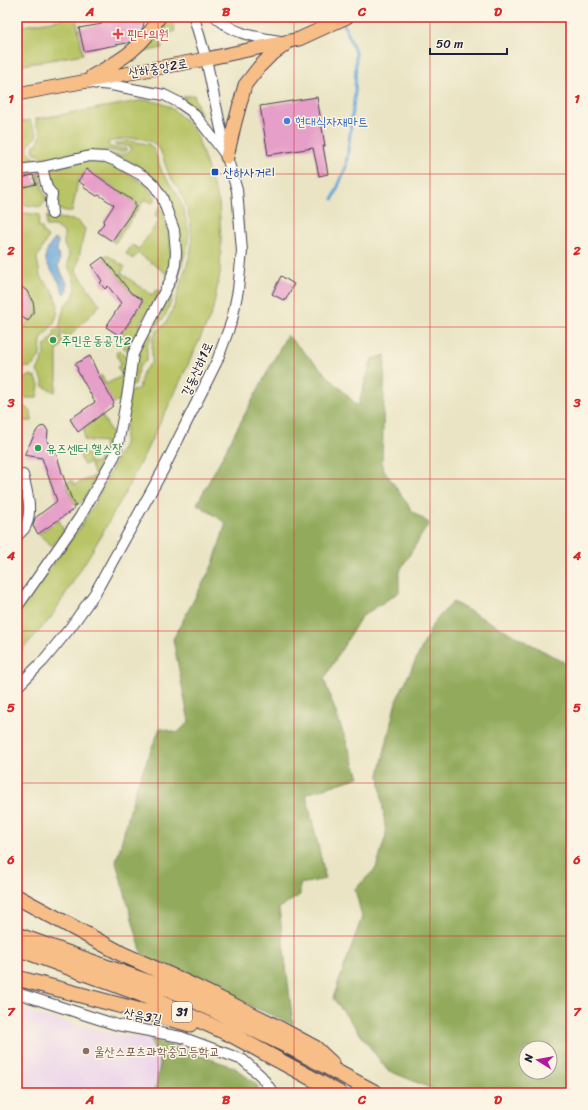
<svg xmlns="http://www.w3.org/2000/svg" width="588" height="1110" viewBox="0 0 588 1110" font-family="Sriracha,'Poor Story',sans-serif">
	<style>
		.built { fill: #ead1ec }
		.green { fill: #b8c466; stroke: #6d7350 }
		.forest { fill: #92aa5b; stroke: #5a664b; fill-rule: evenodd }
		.water { fill: #66a4d8; stroke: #44638a }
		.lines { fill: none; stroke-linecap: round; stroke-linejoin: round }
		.stream { stroke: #66a4d8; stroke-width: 3 }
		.building { fill: #e69fc8 }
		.minor-casing { stroke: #403f50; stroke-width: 12 }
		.major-casing { stroke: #403f50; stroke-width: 15 }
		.highway-casing { stroke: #403f50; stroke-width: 17 }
		.minor { stroke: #fff; stroke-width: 10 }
		.major { stroke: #f7be88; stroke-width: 13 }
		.highway { stroke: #f7be88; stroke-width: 15 }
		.grid { fill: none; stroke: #d62828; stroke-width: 1; stroke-opacity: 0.55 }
		.health-dot { fill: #e0444e; stroke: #fcf5e5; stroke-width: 1.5 }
		.shop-dot { fill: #3f7fe0; stroke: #fcf5e5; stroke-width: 1.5 }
		.transit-dot { fill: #1a4fb4; stroke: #fcf5e5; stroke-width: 1.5 }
		.leisure-dot { fill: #2e9e5b; stroke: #fcf5e5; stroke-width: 1.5 }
		.education-dot { fill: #8d6e63; stroke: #fcf5e5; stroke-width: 1.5 }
		.labels { text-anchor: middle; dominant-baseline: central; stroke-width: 3; stroke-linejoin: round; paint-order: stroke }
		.shield { fill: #fcf5e5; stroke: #63616e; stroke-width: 1 }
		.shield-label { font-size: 12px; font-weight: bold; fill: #22223b }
		.health-label { font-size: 13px; fill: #be3a42; stroke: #fcf5e5; text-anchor: start }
		.street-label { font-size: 13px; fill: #22223b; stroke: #fcf5e5 }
		.shop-label { font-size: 13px; fill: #366cbe; stroke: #fcf5e5; text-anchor: start }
		.transit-label { font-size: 13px; fill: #164399; stroke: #fcf5e5; text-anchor: start }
		.leisure-label { font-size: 13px; fill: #27864d; stroke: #fcf5e5; text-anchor: start }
		.education-label { font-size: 13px; fill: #785e54; stroke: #fcf5e5; text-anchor: start }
		.neatline { fill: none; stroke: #d62828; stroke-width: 1.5 }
		.grid-label { font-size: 13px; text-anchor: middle; font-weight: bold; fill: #d62828 }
	</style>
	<rect width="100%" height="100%" fill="#fcf5e5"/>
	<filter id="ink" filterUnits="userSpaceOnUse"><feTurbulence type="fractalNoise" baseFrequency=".025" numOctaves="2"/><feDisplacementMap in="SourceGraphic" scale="8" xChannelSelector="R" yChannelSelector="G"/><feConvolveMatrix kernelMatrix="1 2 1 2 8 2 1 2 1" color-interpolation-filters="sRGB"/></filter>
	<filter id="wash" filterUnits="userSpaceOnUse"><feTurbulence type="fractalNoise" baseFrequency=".012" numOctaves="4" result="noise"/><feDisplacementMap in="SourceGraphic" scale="16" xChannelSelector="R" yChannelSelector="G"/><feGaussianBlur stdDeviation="0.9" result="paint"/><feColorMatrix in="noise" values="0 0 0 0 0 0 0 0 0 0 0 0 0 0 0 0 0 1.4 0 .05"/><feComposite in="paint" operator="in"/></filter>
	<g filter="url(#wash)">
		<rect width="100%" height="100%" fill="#eae4c4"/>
		<path class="built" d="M17 1007 39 1016 119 1035 150 1039 160 1063 155 1093H17Z"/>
		<path class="green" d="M73 17H76L83 54 18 66 17 27Z
			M163 17H172L175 31 167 34 158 27Z
			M152 37 160 41 162 48 130 55Z
			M194 95 201 116 192 106 182 98 186 96Z
			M145 100 161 103 170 107 182 117 196 133 219 203 221 239 220 274 212 313 173 397 125 493 95 546 50 619 17 655V615L19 610 80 528 96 501 124 444 130 392 139 388 143 372 152 362C152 351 150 339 158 330 160 328 162 327 163 326 166 323 169 317 171 313 176 303 178 292 181 281 185 271 189 260 191 249 194 233 188 208 181 193 177 186 172 180 168 172 165 166 164 158 161 152 152 133 126 138 109 142L108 144 110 147 126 149V151L122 152 104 150 102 151 101 153 44 162C43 157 39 155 35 154L33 149 34 145 37 144C41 137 42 134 38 126H36V119Z
			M30 120C31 127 36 129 37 135 35 139 32 140 30 143 24 151 32 156 38 160V161L17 164V123Z
			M129 141 149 144 154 150 162 172 178 195 184 211 189 233 187 247 172 299 165 316 153 331 149 328 172 289 181 259V239L169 202 161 185 146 172 136 165 123 158 108 155 107 154C116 154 128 158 132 148L127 146 115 145 114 144Z
			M87 160 104 161 113 165 145 184 155 197V201L152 203 145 199 115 243 112 241 136 206V203L87 169 78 181 72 212 56 209 57 193C50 186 47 178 49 169Z
			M39 172 43 190 47 199 41 207 18 204H17V175L20 174 24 186 39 183 37 173Z
			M161 207C170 232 173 247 167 274L138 253 133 259 126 254 132 245 139 249 160 219 155 215 159 208Z
			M26 213 40 215 38 227 39 226 43 229 42 231 48 237 37 258 40 276 52 290 58 305 57 315 53 325 47 331 41 339 40 356 33 365 30 367 17 368C17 361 15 342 17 337 18 333 22 330 24 327 39 307 37 298 17 283V218L20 215Z
			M47 216 78 221 85 229 76 271 100 305 67 339 58 327 60 325 62 314 65 305 73 298 76 288 72 275 68 266 69 254 64 245V232L54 226H46Z
			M107 255 125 267 121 273 152 295 156 290 160 291 155 305 146 313 140 323V330L129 352 123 347 127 341 120 336 142 303V300L131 293 103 257Z
			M56 328 62 336 60 337 64 342 57 350V379L55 392 43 386V381L37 371 41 363 44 354 45 344H47L55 333 53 331Z
			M146 331 152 334 147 347V360L139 367 135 385 130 387 135 354Z
			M119 350 129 359 122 399 114 403 107 394 108 393 99 376H102L106 384 122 376 117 367 121 364 116 353Z
			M32 375 33 377 35 376 39 385 37 398H27L17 396V381L26 378V377Z
			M17 405C28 408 32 408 32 421H24L17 419Z
			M102 415 112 434 109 449 104 448 105 442 84 440V428Z
			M83 454 90 455 89 462 98 463 99 457 107 459 82 502 76 505 70 496 71 495 66 483 72 480 74 485 95 476 90 463 83 465 80 456Z
			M21 482 23 486 25 515 21 517 17 515V483Z
			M59 520 64 531 52 546 38 534Z"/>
		<path class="forest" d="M287 335 358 406 372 359 385 355 382 467 413 512 429 523 399 572V592L361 617 324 679 359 777 306 794 326 879 300 884V895L279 908 293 1024 144 961 116 862 137 785 160 728 177 733 189 722 173 639 213 564 226 523 197 504Z
			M453 602 571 666V1093H442L387 1070 333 998 362 917 355 889 376 868 386 835 379 775 396 701 434 622ZM526 1048H550V1072H526Z
			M150 1039 234 1067 257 1085 259 1093H155L160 1063Z"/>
		<path class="water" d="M55 239 58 240 57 252 60 259 58 267 67 283V292L65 294 63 293C62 290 61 287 60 284 50 265 36 261 55 239Z"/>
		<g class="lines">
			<path class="stream" d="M333 199 346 167 355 92 356 54 343 22"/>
		</g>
		<g id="blocks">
			<path class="building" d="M101 17H145L143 27 140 32 131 41 127 43 84 51 79 28 102 24Z
				M317 97 325 146H323L328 174 319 176 313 148 268 155 260 106Z
				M87 169 136 203 134 205 136 206 112 241 98 232 104 223 103 222 114 205 99 195 97 196 83 187 84 185 78 181Z
				M33 175 36 184 24 187 22 178Z
				M103 257 131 293 142 299V303L120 336 106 327 121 303 108 286 105 289 100 283 102 281 92 265Z
				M281 276 294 284 285 301 272 294Z
				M17 283 27 291 33 302 34 307 33 313 28 321 17 314 22 305 17 300Z
				M90 356 99 376 114 403 112 405 113 406 78 432 70 419 95 402 77 370 78 369 75 364Z
				M45 426 48 431 47 441 54 454 56 453 61 469V470L72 500 76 505 73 507 74 509 38 534 33 526 35 518 57 501 42 458 24 455 37 430 40 427Z"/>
		</g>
	</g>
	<g filter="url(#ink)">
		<use href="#blocks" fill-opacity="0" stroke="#403f50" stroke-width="1"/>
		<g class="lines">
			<defs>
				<path id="minor" d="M17 17H18
					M216 17C235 35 256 37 280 41
					M91 83 111 85 164 95 178 102 191 111 200 121 225 154
					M42 167 47 188 52 194 51 202 52 214
					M17 170 42 167 90 156 106 157 116 161 145 177 154 185 162 197 174 230 176 252 175 265 171 279 156 308 133 354 128 391 118 444 115 455 80 517 17 607
					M17 536C19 534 22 531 24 529 34 513 27 492 23 475
					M17 687 43 661 70 628 95 593 163 470 217 361 232 320 238 290 242 251 237 190 227 157 206 59 194 17
					M17 993 117 1025 181 1037 243 1060 261 1076 273 1093"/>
				<path id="major" d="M92 76C120 61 145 46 159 17
					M17 94 206 59 299 39 347 17
					M227 157 234 126 245 85 259 67 270 56 285 45"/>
				<path id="highway" d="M17 897 122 954 176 978 269 1023 315 1048 331 1063
					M17 935 181 994 290 1047 376 1093
					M17 948 141 994 232 1035 339 1093
					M17 978 190 1024"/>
			</defs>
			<use href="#minor" class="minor-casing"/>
			<use href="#major" class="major-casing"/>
			<use href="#highway" class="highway-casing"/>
			<use href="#minor" class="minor"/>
			<use href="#major" class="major"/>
			<use href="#highway" class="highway"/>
		</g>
	</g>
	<path class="grid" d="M158 17V1093M294 17V1093M430 17V1093M17 174H571M17 327H571M17 479H571M17 631H571M17 783H571M17 936H571"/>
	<path class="health-dot" d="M116 28h4v4h4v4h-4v4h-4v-4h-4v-4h4z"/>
	<circle class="shop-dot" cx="287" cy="121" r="4"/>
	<rect class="transit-dot" x="211" y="168" width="8" height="8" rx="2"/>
	<g class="leisure-dot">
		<circle cx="53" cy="340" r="4"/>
		<circle cx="38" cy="448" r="4"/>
	</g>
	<circle class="education-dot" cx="86" cy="1051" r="4"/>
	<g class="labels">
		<rect class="shield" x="172" y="1002" width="20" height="20" rx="3"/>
		<g class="shield-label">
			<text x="182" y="1012">31</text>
		</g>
		<g class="health-label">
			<text x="127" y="34">핀다의원</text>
		</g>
		<g class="street-label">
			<text transform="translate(158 68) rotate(-10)">산하중앙2로</text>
			<text transform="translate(197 369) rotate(-66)">강동산하1로</text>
			<text transform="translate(143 1016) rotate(11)">산음3길</text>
		</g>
		<g class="shop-label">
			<text x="295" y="121">현대식자재마트</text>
		</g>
		<g class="transit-label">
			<text x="223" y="172">산하사거리</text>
		</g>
		<g class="leisure-label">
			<text x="61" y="340">주민운동공간2</text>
			<text x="46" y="448">유즈센터 헬스장</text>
		</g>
		<g class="education-label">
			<text x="94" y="1051">울산스포츠과학중고등학교</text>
		</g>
	</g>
	<rect width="588" height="1110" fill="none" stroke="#fcf5e5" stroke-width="44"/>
	<g transform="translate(538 1060) rotate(281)"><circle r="19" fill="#fcf5e5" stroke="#a5a1a1"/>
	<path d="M0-3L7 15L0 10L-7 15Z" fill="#b5179e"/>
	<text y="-6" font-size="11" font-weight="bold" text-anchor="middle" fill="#22223b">N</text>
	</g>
	<path d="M430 48v6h77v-6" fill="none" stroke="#22223b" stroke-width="2"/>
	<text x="436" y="48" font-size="12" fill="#22223b" stroke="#fcf5e5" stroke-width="3" paint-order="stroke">50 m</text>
	<rect x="22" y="22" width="544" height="1066" class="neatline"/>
	<g class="grid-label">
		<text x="90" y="16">A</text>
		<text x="226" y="16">B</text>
		<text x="362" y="16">C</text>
		<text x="498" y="16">D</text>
		<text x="11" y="103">1</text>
		<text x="577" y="103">1</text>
		<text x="11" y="255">2</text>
		<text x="577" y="255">2</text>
		<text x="11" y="407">3</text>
		<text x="577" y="407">3</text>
		<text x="11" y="560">4</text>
		<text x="577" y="560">4</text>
		<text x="11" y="712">5</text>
		<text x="577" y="712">5</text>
		<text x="11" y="864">6</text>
		<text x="577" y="864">6</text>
		<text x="11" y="1016">7</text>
		<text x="577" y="1016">7</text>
		<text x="90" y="1104">A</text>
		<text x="226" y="1104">B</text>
		<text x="362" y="1104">C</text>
		<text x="498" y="1104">D</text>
	</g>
</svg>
